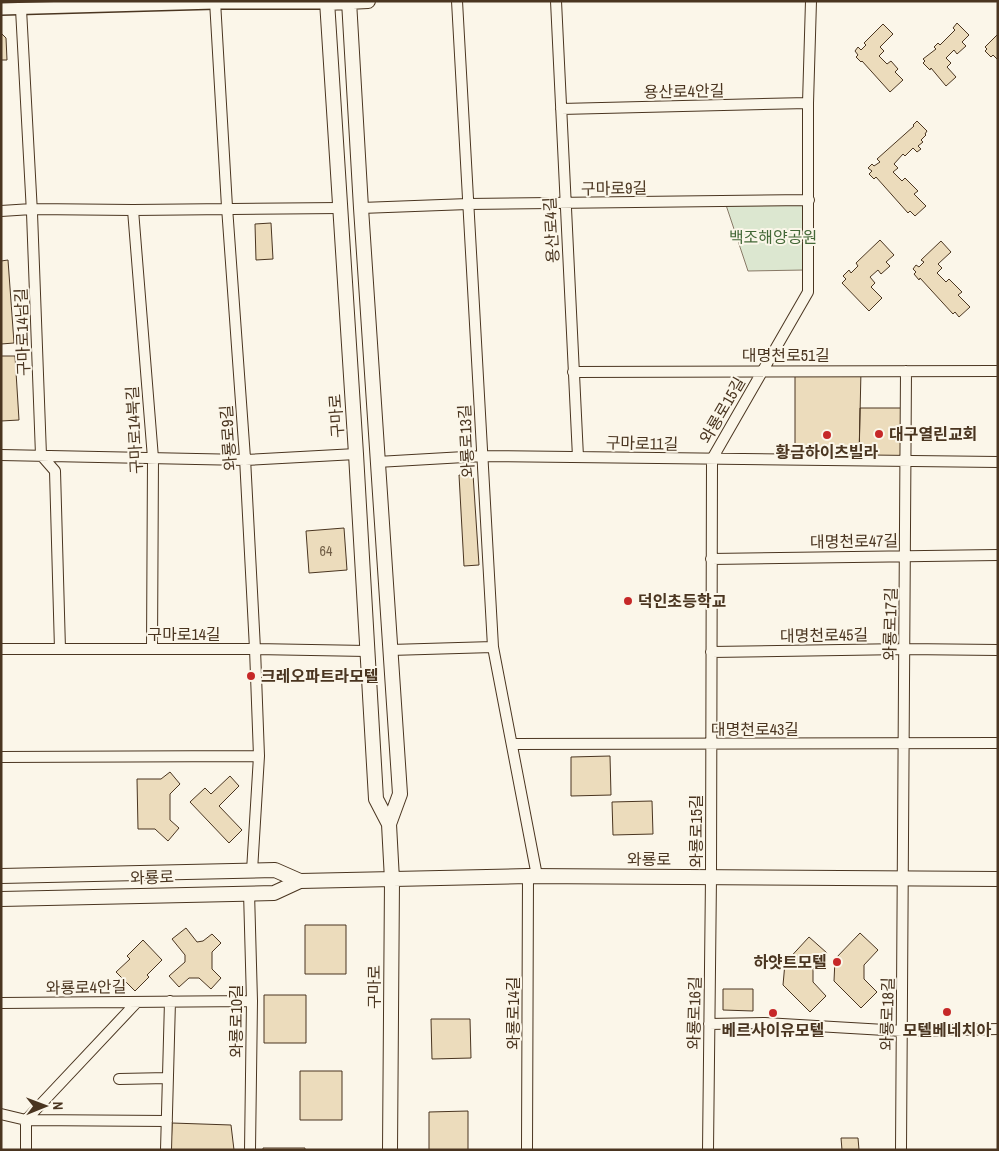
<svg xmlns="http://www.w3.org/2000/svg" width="999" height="1151" viewBox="0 0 999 1151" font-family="'Archivo Narrow','Noto Sans KR',sans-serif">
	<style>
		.green { fill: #dce7d0; stroke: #887966 }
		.building { fill: #ecdcbc; stroke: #4a3520 }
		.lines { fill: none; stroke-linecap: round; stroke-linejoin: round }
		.minor-casing { stroke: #4a3520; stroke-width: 12 }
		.tertiary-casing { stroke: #4a3520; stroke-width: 14 }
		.secondary-casing { stroke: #4a3520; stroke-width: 16 }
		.minor { stroke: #fbf6e9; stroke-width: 10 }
		.tertiary { stroke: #fbf6e9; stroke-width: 11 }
		.secondary { stroke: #fbf6e9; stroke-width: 14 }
		.poi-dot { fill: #c62828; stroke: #fbf6e9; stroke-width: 2 }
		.labels { text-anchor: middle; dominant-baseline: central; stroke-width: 4; stroke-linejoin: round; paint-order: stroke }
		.number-label { font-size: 14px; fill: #725f47 }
		.street-label { font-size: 16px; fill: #4a3520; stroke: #fbf6e9 }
		.park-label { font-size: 16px; fill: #436837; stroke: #fbf6e9 }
		.poi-label { font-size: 16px; font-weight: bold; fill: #4a3520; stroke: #fbf6e9; text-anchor: start }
	</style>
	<rect width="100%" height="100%" fill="#fbf6e9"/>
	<path class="green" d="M805 203V270L748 271 726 205Z"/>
	<path class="building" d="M957 23 969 35 962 42 966 46 957 54 954 50 946 58 951 63 947 67 956 77 946 86 931 68 930 70 923 63 925 61 923 59 936 49 934 47 938 43 940 45 955 30 953 28Z
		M883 24 893 34 880 47 884 51 879 56 887 64 891 61 898 69 895 72 903 80 890 92 862 61 861 62 856 57 858 55 855 51 858 47 861 50 866 45 864 43Z
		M1 33 6 38 7 60H1Z
		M998 34V60L993 55 991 57 985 51 987 49 985 47Z
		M917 121 927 131 925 134 926 135 921 140 923 142 918 146 921 149 917 152 913 148 905 156 903 154 894 164 898 168 893 172 902 181 905 178 918 191 914 194 926 206 915 216 910 211 908 213 876 177 874 179 869 174 872 171 868 168 872 164 874 166 880 162 877 159 914 126 913 125Z
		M271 223 273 259 256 260 255 224Z
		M880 240 894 255 886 262 890 266 881 274 878 270 870 277 875 283 871 287 882 298 869 311 842 283 846 279 843 276 849 270 851 273 858 266 856 263Z
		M941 241 951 252 938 264 942 268 937 273 946 282 949 279 962 292 958 295 970 307 959 317 955 312 953 314 920 278 919 280 914 274 916 272 913 269 916 265 919 267 924 262 921 260Z
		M8 260 14 343 1 344V261Z
		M1 356H15L19 420 1 421Z
		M795 370H861L859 460H795Z
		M860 408H906V461L859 460Z
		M473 474 479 565 464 566 459 475Z
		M344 528 347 570 309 573 306 531Z
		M610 756 611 795 571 796V757Z
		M170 772 180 784 170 794V820L179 828 168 841 155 829H138L137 779H161Z
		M230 776 239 786 219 806 242 830 229 843 190 802 205 788 211 794Z
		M652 801 653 834 613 835 612 802Z
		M305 925H346V974H305Z
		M186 928 197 942 203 941 212 934 221 943 212 952V969L221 978 211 989 199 978H189L179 987 169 976 185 962V955L172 939Z
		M860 933 878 950 864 965V979L877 992 861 1008 834 981 835 959Z
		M809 937 827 953 813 969V982L826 996 810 1012 783 985 785 963Z
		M143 940 162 960 147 975 149 977 135 991 116 972 130 959 127 956Z
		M723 989H753V1011L723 1010Z
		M264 995H306V1043H264Z
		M431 1019H470L471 1058 432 1059Z
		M300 1071H342V1120H300Z
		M468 1111V1150H429V1112Z
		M172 1123 231 1125 234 1150H171Z
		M841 1138H858L859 1150H842Z
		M263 1148H305V1150H263Z"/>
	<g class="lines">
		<defs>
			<path id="minor" d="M215 1 227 207 245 458 255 649 259 756 252 871
				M457 1 493 647 537 876
				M556 1 578 457
				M21 9 32 213 41 455 55 471 60 649
				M561 109 808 103
				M361 208 468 204 809 200
				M133 210 153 458 152 649
				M1 211 32 209 133 210 340 208
				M573 372 998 371
				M1 455 245 460 356 454
				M377 462 482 456 998 462
				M711 559 998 555
				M1 649H255L367 651
				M390 650 493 647
				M711 652 904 649 998 650
				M512 744 998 743
				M1 757 259 756
				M249 892 252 1001 250 1150
				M1 1003 252 1001
				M709 1024 765 1023 902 1031 998 1029
				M119 1079 168 1078
				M1 1114 26 1120 167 1121
				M26 1150V1120L137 1002
				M166 1150 170 1001
				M527 1150 528 876
				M708 1150 711 877 712 459 808 292V103L811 1
				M901 1150 906 371"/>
			<path id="tertiary" d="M1 9 215 3H327"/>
			<path id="secondary" d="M327 1 356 454 376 799 389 824
				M349 1 361 208 400 794 389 824 392 880 390 1150
				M327 3 368 1
				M1 876 275 870 300 881 528 876 998 879
				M1 899 274 893 300 881"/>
		</defs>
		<use href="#minor" class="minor-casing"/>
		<use href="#tertiary" class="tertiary-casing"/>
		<use href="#secondary" class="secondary-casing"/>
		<use href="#minor" class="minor"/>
		<use href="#tertiary" class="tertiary"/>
		<use href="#secondary" class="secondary"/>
	</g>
	<g class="poi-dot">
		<circle cx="879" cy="434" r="5"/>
		<circle cx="827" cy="435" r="5"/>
		<circle cx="628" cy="601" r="5"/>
		<circle cx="251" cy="676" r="5"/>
		<circle cx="837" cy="962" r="5"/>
		<circle cx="947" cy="1012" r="5"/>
		<circle cx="773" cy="1013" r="5"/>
	</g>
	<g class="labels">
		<g class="number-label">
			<text x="326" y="551">64</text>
		</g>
		<g class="street-label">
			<text transform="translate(684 91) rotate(-1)">용산로4안길</text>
			<text transform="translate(614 188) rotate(-1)">구마로9길</text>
			<text transform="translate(551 230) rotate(-93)">용산로4길</text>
			<text transform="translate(22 332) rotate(-92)">구마로14남길</text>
			<text x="786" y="355">대명천로51길</text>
			<text transform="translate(722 410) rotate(-60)">와룡로15길</text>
			<text transform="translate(336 416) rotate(-94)">구마로</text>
			<text transform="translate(134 430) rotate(-93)">구마로14북길</text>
			<text transform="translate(228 438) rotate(-94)">와룡로9길</text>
			<text transform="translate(466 441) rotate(-93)">와룡로13길</text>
			<text transform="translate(642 443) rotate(1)">구마로11길</text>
			<text transform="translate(854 541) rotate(-1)">대명천로47길</text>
			<text transform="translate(890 624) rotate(-89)">와룡로17길</text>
			<text x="184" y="634">구마로14길</text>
			<text transform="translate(824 635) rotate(-1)">대명천로45길</text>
			<text x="755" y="729">대명천로43길</text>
			<text transform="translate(696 831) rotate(-90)">와룡로15길</text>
			<text x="649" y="859">와룡로</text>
			<text transform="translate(152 877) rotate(-2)">와룡로</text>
			<text transform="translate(86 987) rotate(-1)">와룡로4안길</text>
			<text transform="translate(374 987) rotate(-90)">구마로</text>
			<text transform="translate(513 1013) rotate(-90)">와룡로14길</text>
			<text transform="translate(694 1013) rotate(-89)">와룡로16길</text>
			<text transform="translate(887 1014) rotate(-89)">와룡로18길</text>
			<text transform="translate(236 1021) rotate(-90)">와룡로10길</text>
		</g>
		<g class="park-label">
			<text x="773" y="237">백조해양공원</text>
		</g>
		<g class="poi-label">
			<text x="889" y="434">대구열린교회</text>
			<text x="827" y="452" text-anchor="middle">황금하이츠빌라</text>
			<text x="638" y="601">덕인초등학교</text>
			<text x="261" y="676">크레오파트라모텔</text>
			<text x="827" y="962" text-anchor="end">하얏트모텔</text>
			<text x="773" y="1030" text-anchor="middle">베르사이유모텔</text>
			<text x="947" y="1030" text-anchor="middle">모텔베네치아</text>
		</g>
	</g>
	<rect width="999" height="1151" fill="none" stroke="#4a3520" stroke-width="5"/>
	<g transform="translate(45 1106) rotate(89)" stroke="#fbf6e9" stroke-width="4" paint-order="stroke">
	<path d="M0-4L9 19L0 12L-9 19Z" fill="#4a3520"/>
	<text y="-8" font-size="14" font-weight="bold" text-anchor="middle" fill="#4a3520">N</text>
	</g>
</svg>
